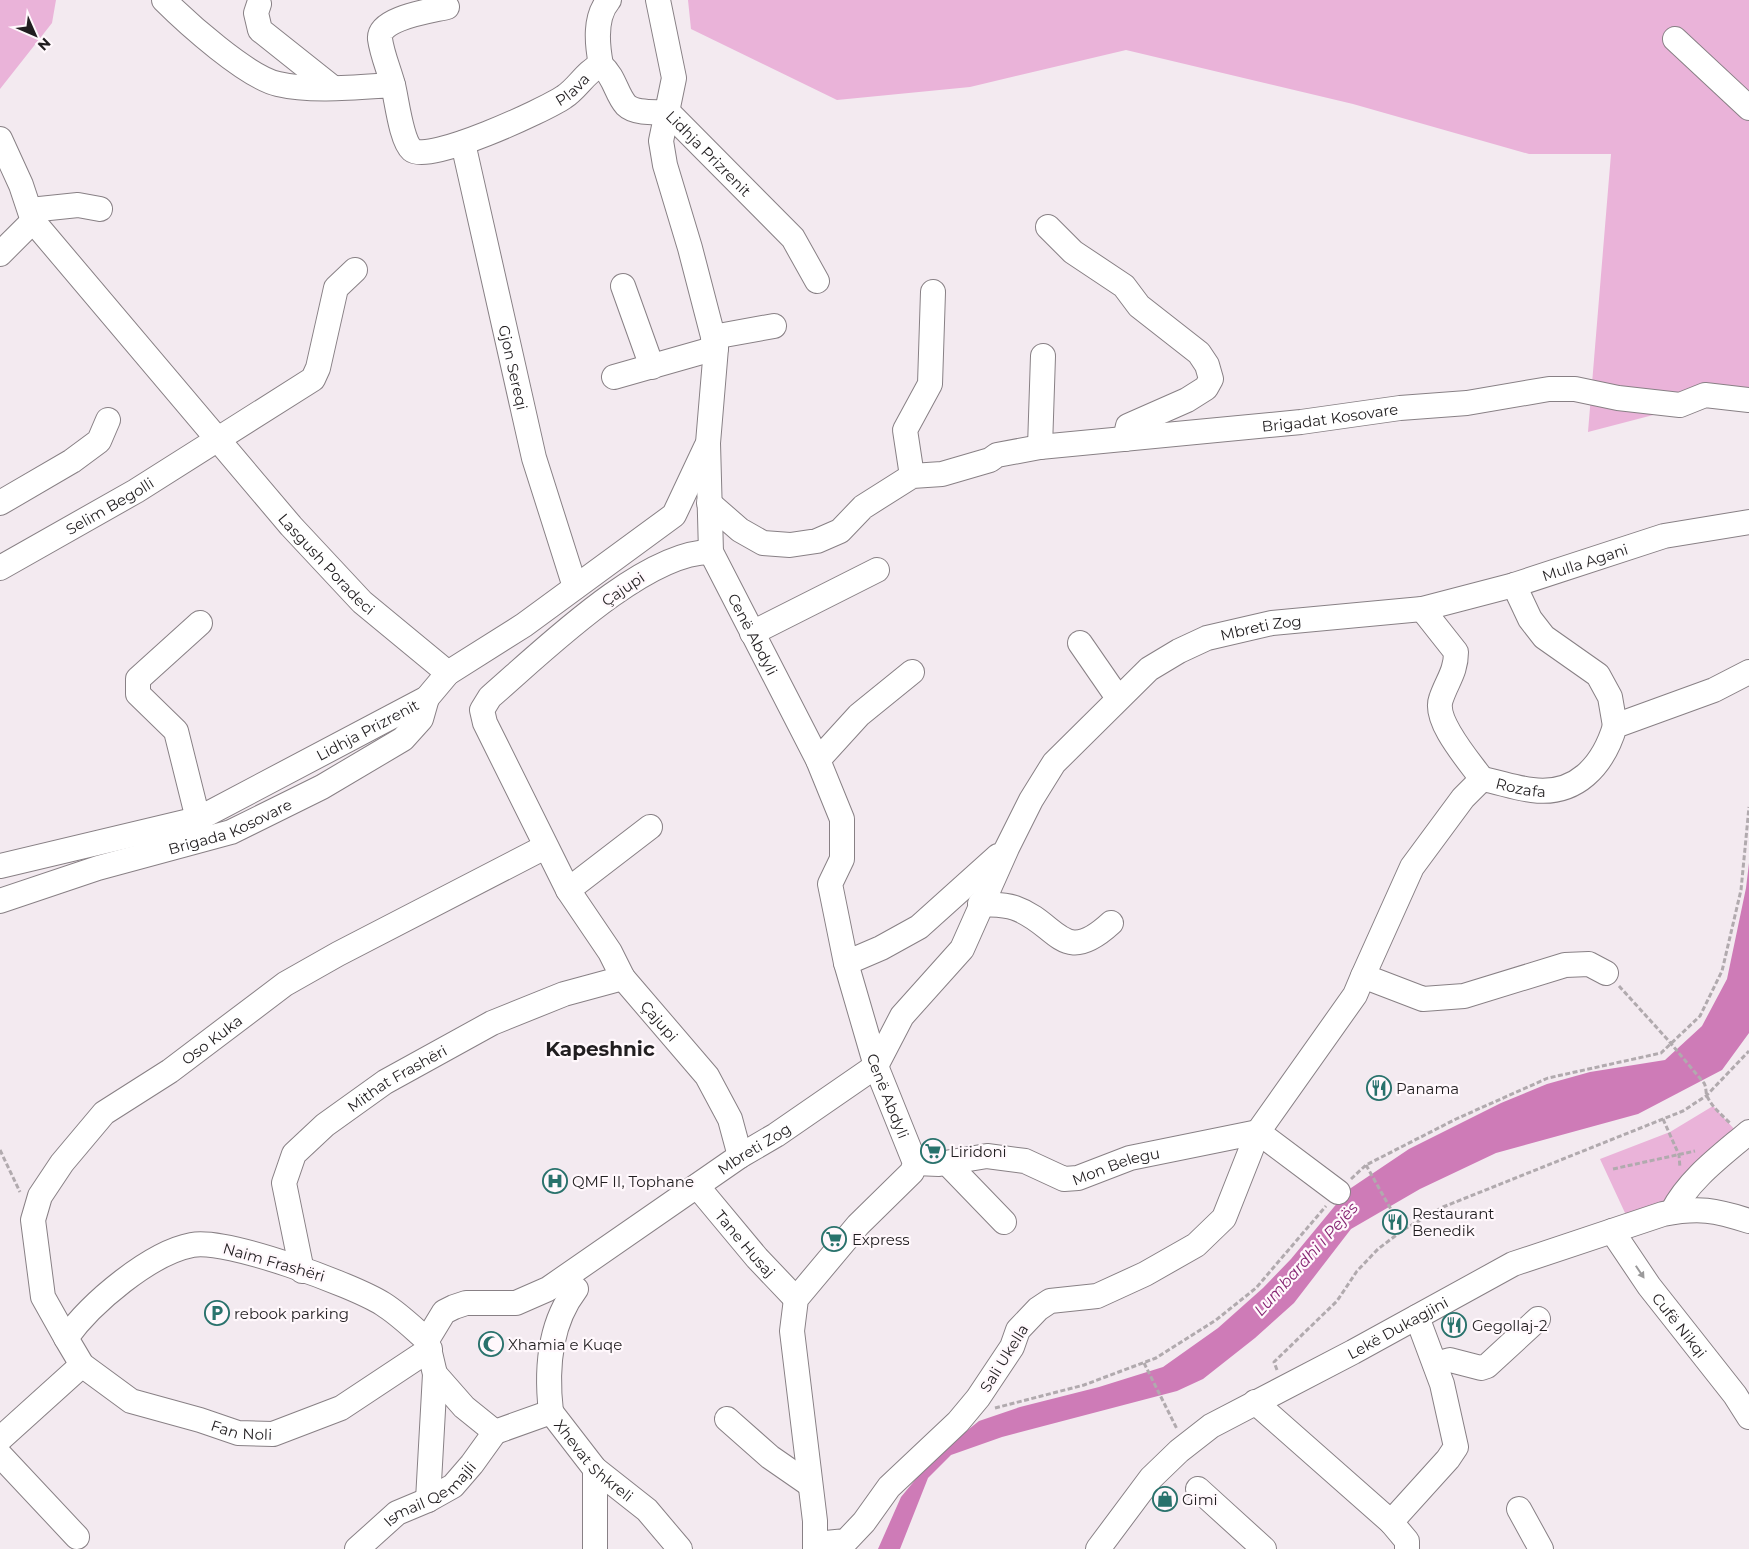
<svg xmlns="http://www.w3.org/2000/svg" width="1749" height="1549" viewBox="0 0 1749 1549" font-family="Montserrat,sans-serif">
	<style>
		.green { fill: #eab3d9 }
		.water { fill: #ce7bb7 }
		.lines { fill: none; stroke-linecap: round; stroke-linejoin: round }
		.minor-casing { stroke: #888085; stroke-width: 26 }
		.path { stroke: #b1aaae; stroke-width: 3; stroke-dasharray: 5 2.5; stroke-linecap: butt }
		.minor { stroke: #fff; stroke-width: 24 }
		.oneway { fill: #9b9a9b }
		.labels { text-anchor: middle; dominant-baseline: central; stroke-width: 4.5; stroke-linejoin: round; paint-order: stroke }
		.street-label { font-size: 15px; fill: #211e20; stroke: #fff8fc }
		.poi-label { font-size: 15px; fill: #211e20; stroke: #fff8fc; text-anchor: start }
		.water-label { font-size: 16px; font-style: italic; fill: #862572; stroke: #fff8fc }
		.district-label { font-size: 20px; font-weight: bold; fill: #211e20; stroke: #fff8fc }
	</style>
	<rect width="100%" height="100%" fill="#f3eaf0"/>
	<path class="green" d="M0 0H56L52 23 0 89Z
		M688 0H1749V390L1588 432 1611 154H1529L1353 104 1126 50 970 87 837 100 691 29Z
		M1713 1106 1736 1131 1677 1202 1626 1215 1600 1159 1670 1132Z"/>
	<path class="water" d="M1749 863V1033L1722 1070 1638 1114 1496 1153 1420 1189 1351 1229 1294 1303 1255 1338 1203 1379 1177 1391 1002 1437 951 1455 928 1478 900 1549H878L901 1497 934 1457 979 1421 1020 1407 1099 1387 1163 1367 1218 1328 1263 1288 1291 1259 1348 1190 1409 1149 1501 1103 1547 1084 1590 1072 1665 1060 1702 1026 1727 979 1746 888Z"/>
	<g class="lines">
		<defs>
			<g id="minor">
				<path id="s1" d="M164 0C187 23 247 77 278 84 311 92 359 87 393 85 397 101 401 140 412 150 428 164 545 110 564 97 578 88 586 71 601 65 615 77 616 94 626 105 635 114 656 112 668 112"/>
				<path id="s2" d="M658 0 674 78 661 141 665 165 690 248 716 348 708 443 711 552 818 760 842 819V859L830 884 846 963 876 1066 915 1163 912 1172 858 1225 796 1299 792 1331 815 1521V1549"/>
				<path d="M259 4 256 13 260 30 333 88"/>
				<path d="M1675 39 1749 108"/>
				<path d="M601 65C597 44 594 17 609 0"/>
				<path d="M393 85C389 70 382 54 380 39 378 18 431 11 447 7"/>
				<path id="s3" d="M668 112 793 238 817 281"/>
				<path id="s4" d="M0 139 21 185 33 221 291 526 362 602 448 673"/>
				<path id="s5" d="M463 143 534 458 575 587"/>
				<path d="M30 210 78 205 100 209"/>
				<path d="M1048 227 1073 252 1124 286 1139 306 1199 353 1207 365 1211 379 1206 388 1187 400 1128 426 1125 439"/>
				<path d="M0 254 33 221"/>
				<path d="M623 286 652 367"/>
				<path d="M713 337 774 326"/>
				<path d="M614 377 716 348"/>
				<path d="M1040 447 1043 356"/>
				<path d="M912 476 905 430 930 384 933 292"/>
				<path d="M0 503 72 461 99 441 108 420"/>
				<path id="s6" d="M709 503 740 530 763 543 790 545 817 541 840 531 863 507 912 476 942 474 990 460 997 455 1040 447 1301 422 1400 408 1467 403 1549 389H1575L1618 398 1680 405 1705 395 1749 400"/>
				<path id="s7" d="M711 552C644 551 540 654 490 697L482 710 485 723 568 890 610 952 623 978 707 1076 730 1119 740 1156"/>
				<path id="s8" d="M0 568 136 491 313 379 318 368 336 288 355 270"/>
				<path d="M1514 585 1530 619 1544 637 1598 675 1610 697 1615 726"/>
				<path d="M1422 609 1456 652C1456 672 1447 681 1441 699 1433 721 1470 762 1482 779"/>
				<path d="M752 633 877 570"/>
				<path d="M1080 643 1118 698"/>
				<path d="M818 760 859 715 912 672"/>
				<path d="M198 819 176 731 138 694V679L200 623"/>
				<path id="s9" d="M0 866 198 819 427 698 448 673 524 625 674 515 706 447"/>
				<path d="M568 890 650 827"/>
				<path id="s10" d="M0 901 98 868 231 832 322 787 403 739 421 719 427 698"/>
				<path d="M980 904C992 905 1004 904 1015 908 1058 923 1062 968 1111 923"/>
				<path d="M846 963 881 948 919 927 998 856"/>
				<path id="s11" d="M1363 976 1412 867 1463 798 1482 779C1499 782 1515 788 1532 790 1576 796 1603 766 1615 726L1714 690 1749 672"/>
				<path d="M1258 1132 1338 1192"/>
				<path id="s12" d="M915 1163 939 1164 987 1156 1025 1161 1064 1179 1078 1178 1130 1158 1258 1132"/>
				<path d="M947 1163 1004 1222"/>
				<path id="s13" d="M697 1186 757 1258 796 1299"/>
				<path d="M1672 1212C1689 1179 1721 1156 1749 1132"/>
				<path id="s14" d="M1612 1231 1649 1286 1735 1395 1749 1417"/>
				<path id="s15" d="M302 1271 284 1183 294 1154 325 1125 385 1082 492 1023 564 994 623 978"/>
				<path id="s16" d="M66 1338 43 1297 33 1220 40 1196 62 1163 104 1113 170 1071 285 984 338 954 545 847"/>
				<path id="s17" d="M427 1340C413 1328 399 1314 383 1304 353 1285 226 1238 192 1245 150 1253 91 1303 66 1338L82 1365 131 1401 200 1420 238 1433 273 1434 341 1408 430 1349"/>
				<path d="M1435 1364 1450 1360 1481 1368 1487 1366 1538 1319"/>
				<path d="M435 1374 464 1407 495 1432"/>
				<path d="M1255 1402 1391 1522 1407 1541V1549"/>
				<path id="s18" d="M551 1412 595 1469 647 1510 680 1549"/>
				<path d="M551 1412C546 1369 549 1324 576 1289"/>
				<path d="M727 1419 770 1457 809 1484"/>
				<path d="M495 1432 551 1412"/>
				<path d="M0 1439 82 1365"/>
				<path d="M0 1455 77 1537"/>
				<path d="M595 1469V1549"/>
				<path d="M1198 1489 1264 1549"/>
				<path id="s19" d="M428 1500 435 1374 427 1340 444 1312 454 1307 466 1303H516L548 1289 740 1156 776 1135 876 1066 902 1016 962 949 1007 848 1031 800 1054 763 1149 669 1179 651 1207 638 1272 623 1422 609 1514 585 1664 536 1749 522"/>
				<path d="M1519 1509 1541 1549"/>
				<path d="M1391 1522 1448 1459 1456 1447 1442 1384 1417 1317"/>
				<path d="M816 1544 846 1541 864 1522 889 1487 958 1422 978 1398 1012 1347 1018 1330 1038 1309 1050 1301 1097 1296 1145 1274 1196 1245 1224 1218 1258 1132 1355 995 1363 976 1423 999 1464 996 1565 965 1589 964 1606 973"/>
				<path id="s20" d="M357 1549 397 1513 428 1500 453 1486 472 1464 495 1432"/>
				<path id="s21" d="M1098 1549 1151 1478 1179 1451 1211 1426 1353 1352 1513 1264 1663 1214C1699 1207 1715 1210 1749 1221"/>
			</g>
		</defs>
		<use href="#minor" class="minor-casing"/>
		<path class="path" d="M1619 986 1668 1040 1704 1083C1707 1088 1705 1094 1708 1098 1713 1108 1722 1115 1730 1123
			M1663 1119 1679 1155 1680 1168
			M0 1150 20 1192
			M1366 1165 1402 1229
			M1613 1169 1695 1151
			M1351 1179 1366 1165 1456 1119 1548 1078 1661 1053 1700 1016 1722 971 1741 890 1749 807
			M1144 1363 1177 1429
			M1277 1370 1274 1362 1337 1301 1357 1271 1378 1249 1403 1230 1443 1207 1683 1111 1706 1096 1749 1051
			M995 1408 1084 1385 1156 1358 1216 1320 1256 1288 1326 1206"/>
		<use href="#minor" class="minor"/>
	</g>
	<defs><path id="oneway-solid" d="M-6-.8H1V-3.2L6.5 0L1 3.2V.8H-6Z" transform="scale(1.25)"/></defs>
	<use class="oneway" href="#oneway-solid" transform="translate(1640 1272) rotate(56)"/>
	<defs>
		<symbol id="restaurant-ring" viewBox="-11 -11 22 22"><circle r="9.5" fill="#fff8fc" stroke="#29726c" stroke-width="1.5"/><path d="M-5-6h1v4h1v-4h1v4h1v-4h1v5L-1.5 .5V6h-2V.5L-5-1ZM5-6V6H3V1.5H1.5Q1.5-4 5-6Z" fill="#29726c"/></symbol>
		<symbol id="supermarket-ring" viewBox="-11 -11 22 22"><circle r="9.5" fill="#fff8fc" stroke="#29726c" stroke-width="1.5"/><path d="M-6-5.5h2.5l.6 2H6L4.5 2H-2.5L-4.4-4H-6ZM-1.5 3.2a1.3 1.3 0 1 0 .1 0ZM3 3.2a1.3 1.3 0 1 0 .1 0Z" fill="#29726c"/></symbol>
		<symbol id="hospital-ring" viewBox="-11 -11 22 22"><circle r="9.5" fill="#fff8fc" stroke="#29726c" stroke-width="1.5"/><path d="M-5-5h3v3.5h4V-5h3V5h-3V1.5h-4V5h-3Z" fill="#29726c"/></symbol>
		<symbol id="parking-ring" viewBox="-11 -11 22 22"><circle r="9.5" fill="#fff8fc" stroke="#29726c" stroke-width="1.5"/><path d="M-3.5-5.5H1a3.5 3.5 0 0 1 0 7H-1V5.5H-3.5ZM-1-3.4V-.6H.8a1.4 1.4 0 0 0 0-2.8Z" fill="#29726c"/></symbol>
		<symbol id="mosque-ring" viewBox="-11 -11 22 22"><circle r="9.5" fill="#fff8fc" stroke="#29726c" stroke-width="1.5"/><path d="M3.5-4.9A6 6 0 1 0 3.5 4.9A5 5 0 1 1 3.5-4.9Z" fill="#29726c"/></symbol>
		<symbol id="shop-ring" viewBox="-11 -11 22 22"><circle r="9.5" fill="#fff8fc" stroke="#29726c" stroke-width="1.5"/><path d="M-5-2.5h2.3a2.7 3.5 0 0 1 5.4 0H5L5.5 6h-11ZM-1.5-2.5h3a1.5 2.3 0 0 0-3 0Z" fill="#29726c"/></symbol>
	</defs>
	<g fill-rule="evenodd">
		<use href="#restaurant-ring" x="1365" y="1074" width="28" height="28"/>
		<use href="#supermarket-ring" x="919" y="1137" width="28" height="28"/>
		<use href="#hospital-ring" x="541" y="1167" width="28" height="28"/>
		<use href="#restaurant-ring" x="1381" y="1208" width="28" height="28"/>
		<use href="#supermarket-ring" x="820" y="1225" width="28" height="28"/>
		<use href="#parking-ring" x="203" y="1299" width="28" height="28"/>
		<use href="#restaurant-ring" x="1440" y="1311" width="28" height="28"/>
		<use href="#mosque-ring" x="477" y="1330" width="28" height="28"/>
		<use href="#shop-ring" x="1151" y="1485" width="28" height="28"/>
	</g>
	<g class="labels">
		<g class="street-label">
			<text stroke="none"><textPath href="#s1" startOffset="501">Plava</textPath></text>
			<text stroke="none"><textPath href="#s3" startOffset="58">Lidhja Prizrenit</textPath></text>
			<text stroke="none"><textPath href="#s5" startOffset="230">Gjon Sereqi</textPath></text>
			<text stroke="none"><textPath href="#s6" startOffset="662">Brigadat Kosovare</textPath></text>
			<text stroke="none"><textPath href="#s8" startOffset="126">Selim Begolli</textPath></text>
			<text stroke="none"><textPath href="#s19" startOffset="1640">Mulla Agani</textPath></text>
			<text stroke="none"><textPath href="#s4" startOffset="540">Lasgush Poradeci</textPath></text>
			<text transform="translate(623 589) rotate(-34)">Çajupi</text>
			<text stroke="none"><textPath href="#s19" startOffset="1308">Mbreti Zog</textPath></text>
			<text stroke="none"><textPath href="#s2" startOffset="655">Cenë Abdyli</textPath></text>
			<text stroke="none"><textPath href="#s9" startOffset="395">Lidhja Prizrenit</textPath></text>
			<text stroke="none"><textPath href="#s11" startOffset="272">Rozafa</textPath></text>
			<text stroke="none"><textPath href="#s10" startOffset="242">Brigada Kosovare</textPath></text>
			<text stroke="none"><textPath href="#s7" startOffset="644">Çajupi</textPath></text>
			<text stroke="none"><textPath href="#s16" startOffset="385">Oso Kuka</textPath></text>
			<text stroke="none"><textPath href="#s15" startOffset="249">Mithat Frashëri</textPath></text>
			<text stroke="none"><textPath href="#s2" startOffset="1148">Cenë Abdyli</textPath></text>
			<text stroke="none"><textPath href="#s19" startOffset="552">Mbreti Zog</textPath></text>
			<text stroke="none"><textPath href="#s12" startOffset="208">Mon Belegu</textPath></text>
			<text stroke="none"><textPath href="#s13" startOffset="75">Tane Husaj</textPath></text>
			<text transform="translate(274 1262) rotate(16)">Naim Frashëri</text>
			<text stroke="none"><textPath href="#s14" startOffset="116">Cufë Nikqi</textPath></text>
			<text stroke="none"><textPath href="#s21" startOffset="379">Lekë Dukagjini</textPath></text>
			<text transform="translate(1004 1358) rotate(-58)">Sali Ukella</text>
			<text stroke="none"><textPath href="#s17" startOffset="625">Fan Noli</textPath></text>
			<text stroke="none"><textPath href="#s18" startOffset="65">Xhevat Shkreli</textPath></text>
			<text stroke="none"><textPath href="#s20" startOffset="92">Ismail Qemajli</textPath></text>
		</g>
		<g class="poi-label">
			<text x="1396" y="1088">Panama</text>
			<text x="950" y="1151">Liridoni</text>
			<text x="572" y="1181">QMF II, Tophane</text>
			<text x="1412" y="1213">Restaurant<tspan x="1412" dy="17">Benedik</tspan></text>
			<text x="852" y="1239">Express</text>
			<text x="234" y="1313">rebook parking</text>
			<text x="1472" y="1325">Gegollaj-2</text>
			<text x="508" y="1344">Xhamia e Kuqe</text>
			<text x="1182" y="1499">Gimi</text>
		</g>
		<g class="water-label">
			<text transform="translate(1306 1259) rotate(-48)">Lumbardhi i Pejës</text>
		</g>
		<g class="district-label">
			<text x="600" y="1049">Kapeshnic</text>
		</g>
	</g>
	<g transform="translate(35 35) rotate(135)" stroke="#fff8fc" stroke-width="4" paint-order="stroke">
	<path d="M0-4L9 19L0 12L-9 19Z" fill="#211e20"/>
	<text y="-8" font-size="14" font-weight="bold" text-anchor="middle" fill="#211e20">N</text>
	</g>
</svg>
